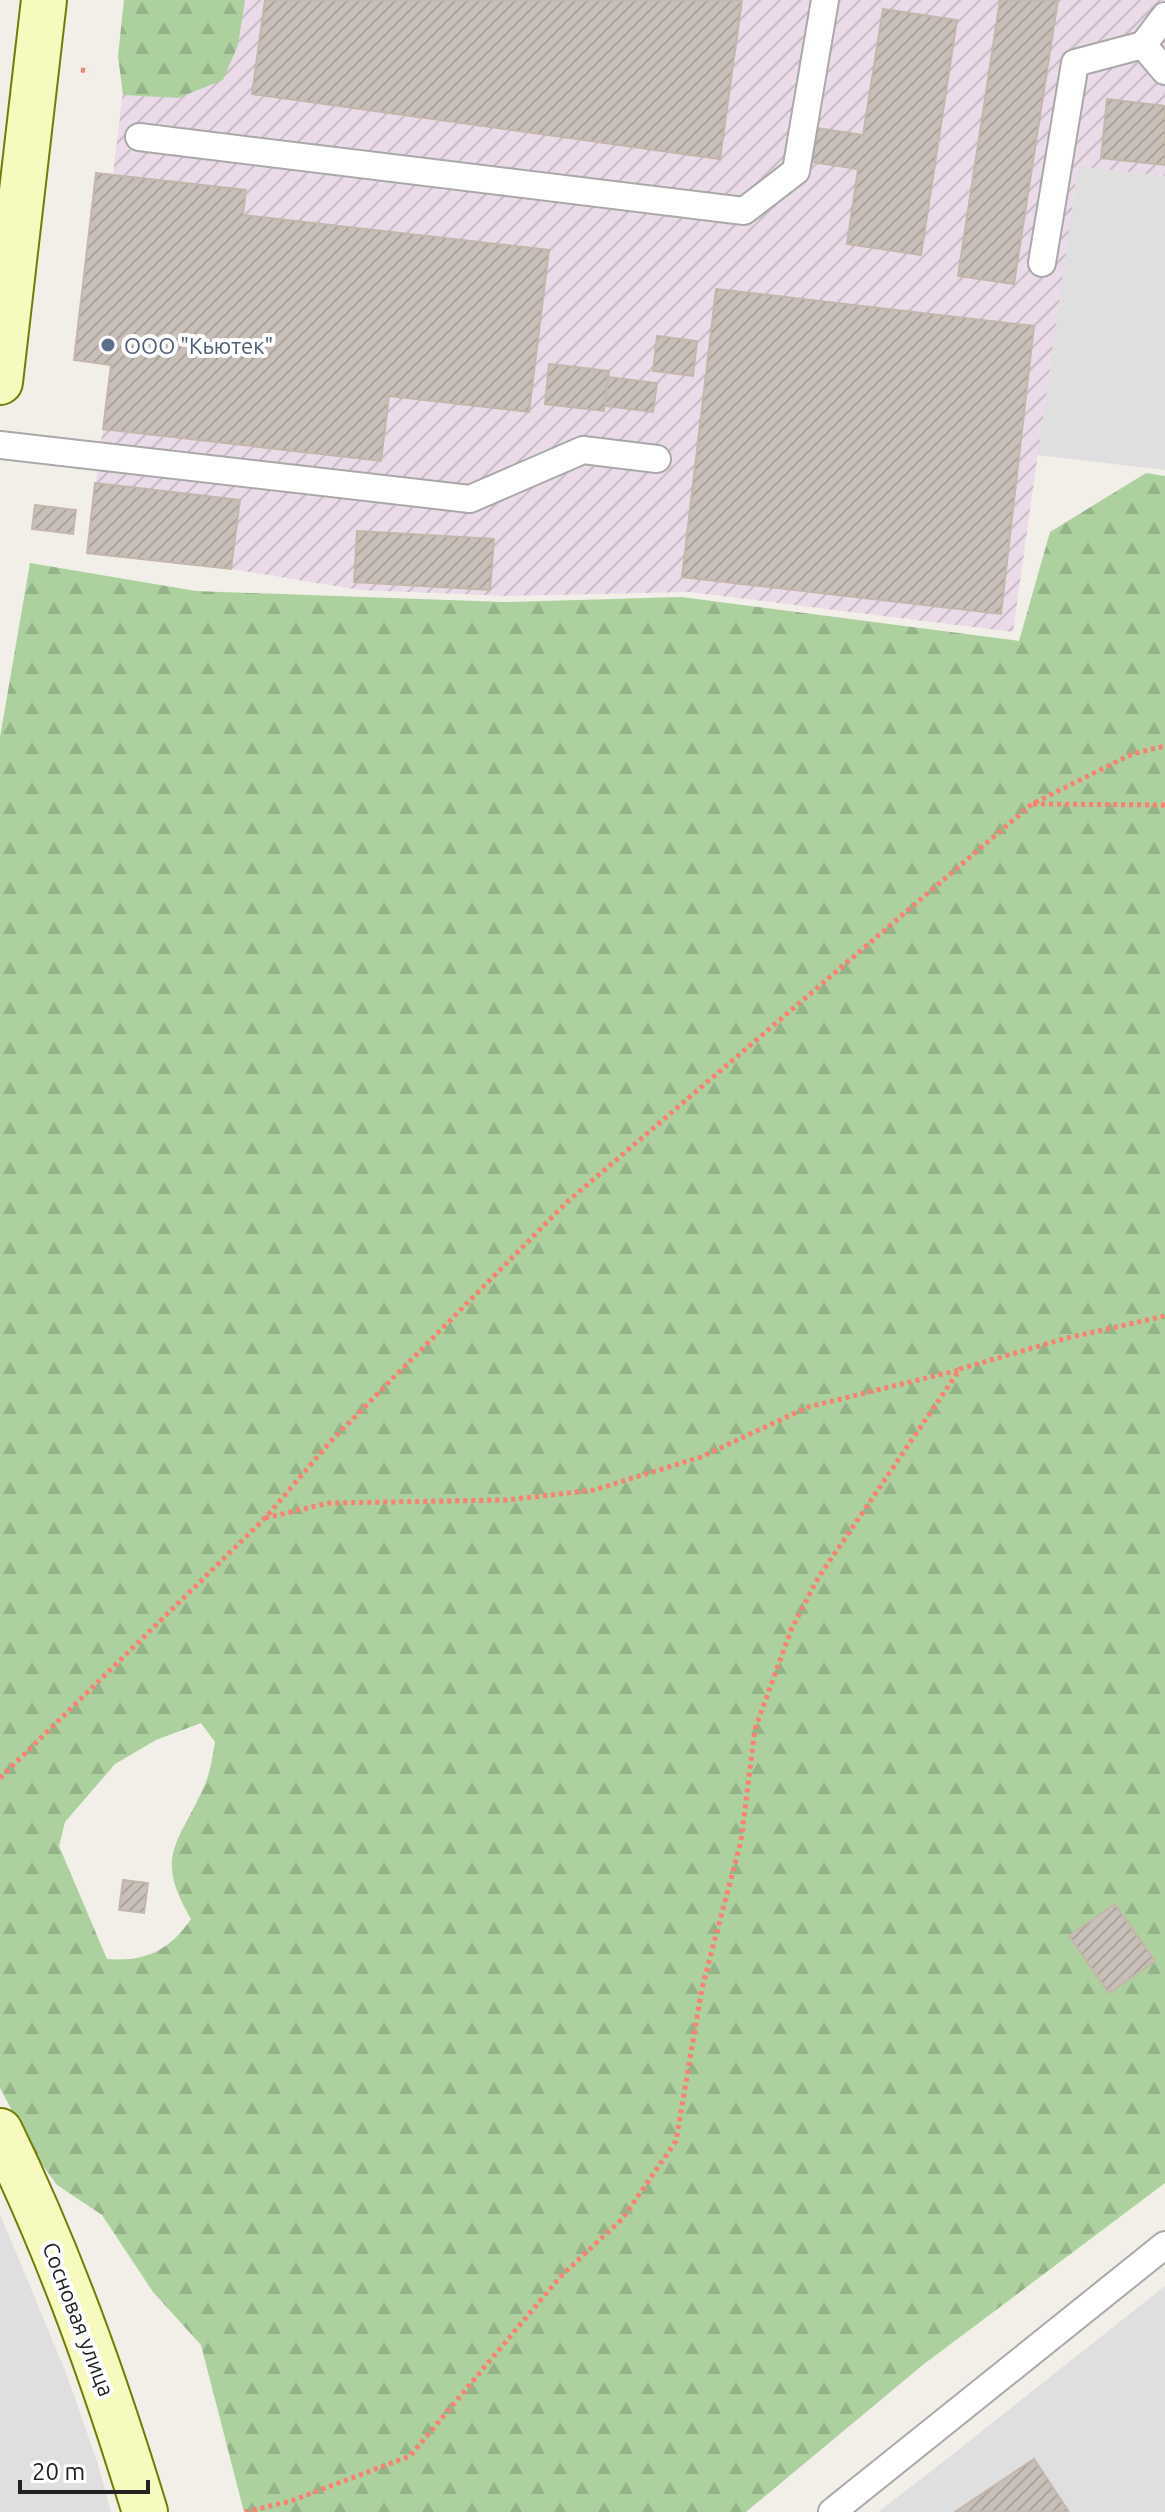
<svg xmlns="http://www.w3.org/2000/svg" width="1165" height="2512" viewBox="0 0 1165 2512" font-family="Ubuntu,sans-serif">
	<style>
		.residential { fill: #e0dfdf }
		.industrial { fill: url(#industrial-furrows) }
		.forest { fill: url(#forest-firs); fill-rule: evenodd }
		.building { fill: url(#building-hatch); stroke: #c4b6ab; stroke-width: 2 }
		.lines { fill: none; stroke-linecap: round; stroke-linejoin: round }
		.lane-casing { stroke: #a9a9a9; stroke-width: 30 }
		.secondary-casing { stroke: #707d05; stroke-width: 48 }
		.path { stroke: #fa8072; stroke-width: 5; stroke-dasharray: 4 4; stroke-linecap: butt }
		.lane { stroke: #fff; stroke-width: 26 }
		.secondary { stroke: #f7fabf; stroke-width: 44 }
		.service-dot { fill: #5c6f8a; stroke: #fff; stroke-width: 3 }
		.labels { text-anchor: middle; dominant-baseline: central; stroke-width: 8; stroke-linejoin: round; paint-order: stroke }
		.service-label { font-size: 22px; fill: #4e5e75; stroke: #fff; text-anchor: start }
		.street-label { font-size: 22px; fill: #222; stroke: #fff }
	</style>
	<defs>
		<pattern id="industrial-furrows" width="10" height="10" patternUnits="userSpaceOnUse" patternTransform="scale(2)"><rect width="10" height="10" fill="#ebdbe8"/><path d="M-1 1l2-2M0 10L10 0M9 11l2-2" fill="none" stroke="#c9bcc7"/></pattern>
		<pattern id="forest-firs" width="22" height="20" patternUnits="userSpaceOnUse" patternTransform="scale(2)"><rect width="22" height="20" fill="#add19e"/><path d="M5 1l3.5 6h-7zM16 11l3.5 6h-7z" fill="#95b388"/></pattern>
		<pattern id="building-hatch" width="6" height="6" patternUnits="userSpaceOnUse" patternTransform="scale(2)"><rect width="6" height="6" fill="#c7bfb8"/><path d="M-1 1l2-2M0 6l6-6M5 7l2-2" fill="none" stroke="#aba49e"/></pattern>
	</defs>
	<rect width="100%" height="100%" fill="#f2efe9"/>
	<path class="residential" d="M1078 165 1165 176V470L1037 455Z
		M0 2214 66 2373 97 2461 111 2512H0Z
		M1165 2286V2512H878L934 2469Z"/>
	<path class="industrial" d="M134 0H1165V176L1078 166 1013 632 690 592 508 596 360 590 231 569 87 553 111 365 74 360 96 173 113 174Z"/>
	<path class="forest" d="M124 0H245L238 45 223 80 178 98 123 95 118 56Z
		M1146 473 1165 476V2183L924 2364 746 2512H244L201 2345 153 2292 102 2215 57 2185 36 2156 0 2088V737L30 563 196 591 504 602 681 597 1019 641 1050 532ZM201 1723 215 1742C212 1759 210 1776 202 1791 176 1847 155 1857 191 1919 169 1951 145 1962 107 1959L59 1846 65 1822 115 1764 156 1740Z"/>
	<path class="building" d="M265 0H742L720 159 252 94Z
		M1000 0H1058L1014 284 958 276Z
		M883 9 957 20 921 255 847 244 858 169 811 162 816 128 863 135Z
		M1107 99 1165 106V165L1101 158Z
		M96 173 246 190 243 215 549 250 529 412 389 396 381 461 103 429 111 365 74 360Z
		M716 289 1034 326 1001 614 682 577Z
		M657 336 697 341 693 376 653 371Z
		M549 364 609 371 604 411 545 404Z
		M608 377 657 383 653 412 605 406Z
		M95 483 240 500 231 569 87 553Z
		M35 505 76 510 73 534 32 529Z
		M357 531 494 539 490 590 354 582Z
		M123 1880 148 1883 144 1913 119 1910Z
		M1115 1904 1155 1961 1109 1993 1069 1936Z
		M1034 2459 1069 2512H955Z"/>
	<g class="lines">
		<defs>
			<path id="lane" d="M1143 45 1165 71
				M139 137 744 211 796 171 825 0
				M1042 263 1075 63 1143 45 1165 16
				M0 445 470 499 583 450 657 459
				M832 2512 1165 2245"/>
			<path id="secondary" d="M0 382 44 0
				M0 2131C60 2254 105 2381 145 2512"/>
		</defs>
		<use href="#lane" class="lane-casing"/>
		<use href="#secondary" class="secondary-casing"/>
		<path class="path" d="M81 70 89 71
			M1033 804 1165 805
			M265 1518 329 1503 506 1500 594 1490 701 1457 808 1407 959 1370
			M0 1778 265 1518 330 1442 567 1202 1032 804 1132 754 1165 746
			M245 2512 291 2501 410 2456 560 2277 623 2218 676 2141 702 1988 741 1841 755 1729 791 1630 818 1578 960 1369 1067 1338 1165 1316"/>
		<use href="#lane" class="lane"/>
		<use href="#secondary" class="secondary"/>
	</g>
	<circle class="service-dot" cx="108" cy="345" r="8"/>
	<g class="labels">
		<g class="service-label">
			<text x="124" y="345">ООО "Кьютек"</text>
		</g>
		<g class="street-label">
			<text transform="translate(79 2319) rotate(69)">Сосновая улица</text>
		</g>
	</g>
	<path d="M20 2480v12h128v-12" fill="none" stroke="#222222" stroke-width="4"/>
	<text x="32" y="2480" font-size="24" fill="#222222" stroke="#ffffff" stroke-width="6" paint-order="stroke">20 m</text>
</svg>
